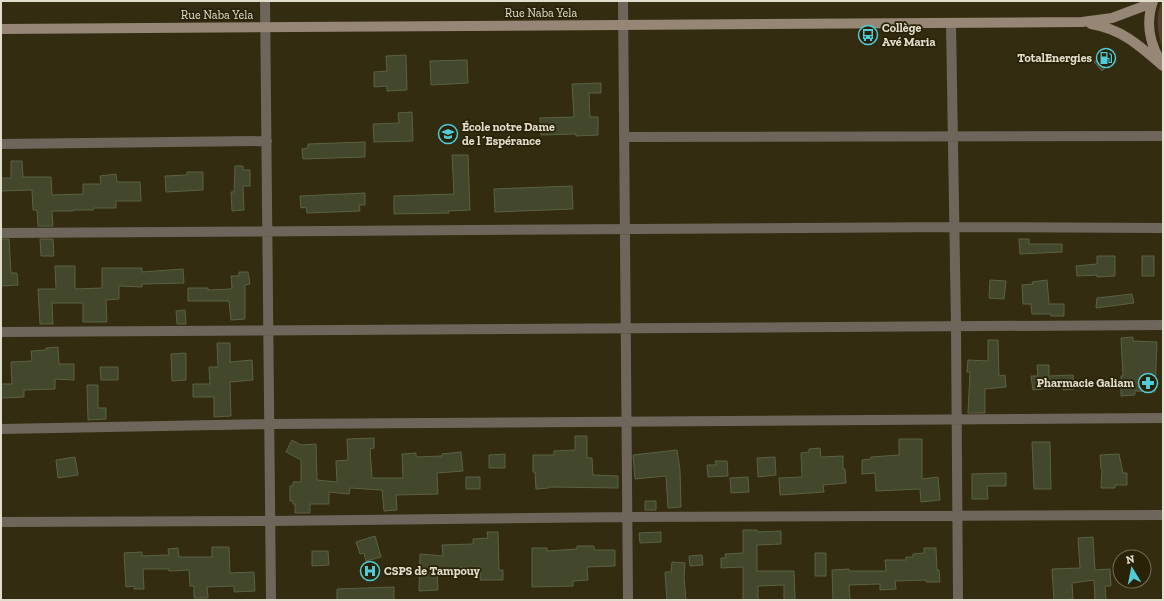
<svg xmlns="http://www.w3.org/2000/svg" width="1164" height="601" viewBox="0 0 1164 601" font-family="'Zilla Slab',serif">
	<style>
		.green { fill: #593e30 }
		.building { fill: #43482c; stroke: #5b6143 }
		.lines { fill: none; stroke-linecap: round; stroke-linejoin: round }
		.street { stroke: #6f665b; stroke-width: 10 }
		.secondary { stroke: #958675; stroke-width: 10 }
		.labels { text-anchor: middle; dominant-baseline: central; stroke-width: 3.5; stroke-linejoin: round; paint-order: stroke }
		.street-label { font-size: 12px; fill: #e2dece; stroke: #292206 }
		.poi-label { font-size: 12px; font-weight: bold; fill: #e2dece; stroke: #292206; text-anchor: start }
	</style>
	<rect width="100%" height="100%" fill="#332c10"/>
	<path class="green" d="M1162 1H1163V49C1157 33 1155 17 1162 1Z"/>
	<path class="building" d="M1106 50 1114 58 1102 71 1094 62Z
		M406 55 407 90 387 91V86L374 87V72L387 71 386 56Z
		M467 60 468 83 431 85 430 61Z
		M601 83V93H589L590 117H598V135L576 136V134L541 135 540 118 574 117 572 84Z
		M412 112 413 141 374 142 373 124 399 123 398 113Z
		M365 142V157L303 159 302 149 308 148V144Z
		M452 155H468L470 210 448 211 449 213 394 214V196L454 194Z
		M11 161H22L23 177H51L52 195 83 194V184H101L100 176 116 174 117 182H140L141 201H116V208H94L93 210H73V211H52L53 226H38L37 210H33L32 190 1 191V178H11Z
		M235 166H243V170H250V186H243L244 210 232 211 231 192H234Z
		M187 172H203V190L166 192 165 176 187 175Z
		M572 186 573 209 495 212 494 189Z
		M365 193V205H359L360 211 307 213 306 207 301 208 300 196Z
		M1 239H9L11 273H17L18 285 1 286Z
		M40 239H53L54 256H41Z
		M1019 239H1029V244H1062V252L1020 254Z
		M1097 256H1115V276L1097 277V275L1077 276 1076 266 1097 264Z
		M1142 256H1154V276H1142Z
		M55 266H75V289L102 288V268H142V272L183 269 184 283 142 284V287L119 286V299L106 300 107 322H83V303H52L53 324H40L38 289H56Z
		M239 272H248L250 284 245 285V319L231 320 229 301H188V288H208V290L231 289V288H232L231 276H239Z
		M990 280 1006 281 1004 299 989 298Z
		M1047 280 1049 304H1064V316H1051V314H1032L1031 304H1023L1022 285 1033 284 1032 282Z
		M1132 294 1134 303 1096 308 1097 298Z
		M185 310 186 324H177L176 311Z
		M1133 337V341L1157 342 1155 392 1135 391V395L1121 396V376H1123L1121 338Z
		M988 340H998L999 376 1005 375 1006 387 985 389V413H968L970 372H967L968 360 988 361Z
		M217 343H230V362L252 360 253 380 230 382 231 416 214 417V397H193V384H210L209 367H218Z
		M58 347 59 364H74V380L55 379V389L24 390V397L1 398V384H12L11 362 32 361 31 351 46 350V348Z
		M186 353V380L172 381 171 354Z
		M1037 365H1049V376L1073 375 1074 389 1063 390V387L1033 390 1031 376H1038Z
		M100 367H118V380H101Z
		M87 385H98V408H106V419L88 420Z
		M575 436H587V458H592L593 475 618 476V488L549 487V488L536 489 535 472H533V455H554V451L575 450Z
		M374 438V448L370 449 372 478H403L402 454 416 453V457L442 456V454L461 452 463 471 437 473 438 494 396 495 397 510 384 511 382 490 350 488 349 494 329 492V504H310V513H295V504H293V501H290V486H293V482H301V460L286 452 292 440 301 445 316 444 317 480 337 482 336 461 348 460 347 439Z
		M899 439H922V479L938 477 940 500 921 502 920 489 876 491 875 473 862 474V460L871 459V457L899 455Z
		M1032 442H1050L1051 489H1034Z
		M820 448 821 457 843 456V469H845L846 483 823 485 824 492 780 495 779 478 802 477 801 453 809 452V449Z
		M677 450 680 470 681 507 668 508 666 476 635 479 633 455Z
		M505 454V468H489V455Z
		M1119 454 1123 473H1127V485H1115V488H1101L1102 469H1101L1100 455Z
		M75 457 78 475 58 478 56 460Z
		M775 457 776 475 758 477 757 458Z
		M715 461H727L728 476 708 477 707 465H716Z
		M1006 473V486H987L988 499H972V474Z
		M466 477H480V489H466Z
		M748 477 749 492 731 493 730 478Z
		M645 501H656V510H645Z
		M743 530H757V532L781 531V544L757 545V571H794L795 600H784V585L758 586V600H743V567L721 568V558H726L725 554 743 553Z
		M487 532H498L499 570H503V580H480V567L437 569 438 590 419 591 420 554 443 556 442 545 473 544V539L488 538Z
		M661 532V542L640 543 639 533Z
		M375 536 381 557 366 561 364 553 360 554 356 542Z
		M1093 537 1095 570 1110 569 1111 586H1105L1106 600H1095L1094 580 1072 583 1073 599 1054 600 1052 569 1080 568 1078 538Z
		M577 546H594V550H615V566L587 567 588 580 573 581V586L532 587V548H547V551L577 549Z
		M212 547H229L230 573 254 572 255 591 234 592V586L207 587 208 598H194V586H190L189 570 169 571V569H143L144 589H134V586L126 587 124 553 142 552V556L169 555 168 549 178 548 179 557H212Z
		M924 548H936L937 570H939L940 582H926V580L895 581 896 589 880 590V584L849 585 850 600H833L832 570 849 569V571H886L885 560H906V557H913V554L924 553Z
		M312 551H328L329 565 312 566Z
		M815 553H826V576H815Z
		M702 555 703 565 690 566 689 556Z
		M672 562 685 563 684 578 686 600H667L665 572H671Z
		M394 587V600H337V589Z"/>
	<g class="lines">
		<path class="street" d="M265 1 271 600
			M623 1 628 600
			M951 23 956 326 958 600
			M624 137 1163 136
			M1 144 267 141
			M1 233 954 227 1163 228
			M1 332 1163 325
			M1 429 269 424 1163 418
			M1 522 270 521 628 517 1163 515"/>
		<path class="secondary" d="M1153 1C1146 21 1149 42 1160 60
			M1091 24C1122 29 1140 46 1163 66
			M1 29 1082 22 1112 18 1152 3"/>
	</g>
	<defs>
		<symbol id="bus-ring" viewBox="-11 -11 22 22"><circle r="9.5" fill="#292206" stroke="#52cbd9" stroke-width="1.5"/><path d="M-5-6H5V4H4V6H2V4H-2V6H-4V4H-5ZM-3.5-4V0h7V-4ZM-3.5 1.2v1.5H-2V1.2ZM2 1.2v1.5H3.5V1.2Z" fill="#52cbd9"/></symbol>
		<symbol id="fuel-ring" viewBox="-11 -11 22 22"><circle r="9.5" fill="#292206" stroke="#52cbd9" stroke-width="1.5"/><path d="M-5.5-6h7V0h2V4h1.3V-2.5L3-4.5l.8-.8L6-3V5H2.5V1h-1V6h-7ZM-4.2-4.7v3.2H.2V-4.7Z" fill="#52cbd9"/></symbol>
		<symbol id="school-ring" viewBox="-11 -11 22 22"><circle r="9.5" fill="#292206" stroke="#52cbd9" stroke-width="1.5"/><path d="M0-5L7-2L0 1L-7-2ZM-4 1L0 2.5L4 1V4Q0 6-4 4Z" fill="#52cbd9"/></symbol>
		<symbol id="pharmacy-ring" viewBox="-11 -11 22 22"><circle r="9.5" fill="#292206" stroke="#52cbd9" stroke-width="1.5"/><path d="M-2-6h4v4h4v4h-4v4h-4v-4h-4v-4h4Z" fill="#52cbd9"/></symbol>
		<symbol id="hospital-ring" viewBox="-11 -11 22 22"><circle r="9.5" fill="#292206" stroke="#52cbd9" stroke-width="1.5"/><path d="M-5-5h3v3.5h4V-5h3V5h-3V1.5h-4V5h-3Z" fill="#52cbd9"/></symbol>
	</defs>
	<g fill-rule="evenodd">
		<use href="#bus-ring" x="857" y="24" width="22" height="22"/>
		<use href="#fuel-ring" x="1095" y="47" width="22" height="22"/>
		<use href="#school-ring" x="437" y="123" width="22" height="22"/>
		<use href="#pharmacy-ring" x="1137" y="372" width="22" height="22"/>
		<use href="#hospital-ring" x="359" y="560" width="22" height="22"/>
	</g>
	<g class="labels">
		<g class="street-label">
			<text x="541" y="13">Rue Naba Yela</text>
			<text x="217" y="15">Rue Naba Yela</text>
		</g>
		<g class="poi-label">
			<text x="882" y="28">Collège<tspan x="882" dy="14">Avé Maria</tspan></text>
			<text x="1092" y="58" text-anchor="end">TotalEnergies</text>
			<text x="462" y="127">École notre Dame<tspan x="462" dy="14">de l´Espérance</tspan></text>
			<text x="1134" y="383" text-anchor="end">Pharmacie Galiam</text>
			<text x="384" y="571">CSPS de Tampouy</text>
		</g>
	</g>
	<rect width="1164" height="601" fill="none" stroke="#e2dece" stroke-width="4"/>
	<g transform="translate(1132 569) rotate(350)"><circle r="19" fill="#292206" stroke="#736d56"/>
	<path d="M0-3L7 15L0 10L-7 15Z" fill="#52cbd9"/>
	<text y="-6" font-size="11" font-weight="bold" text-anchor="middle" fill="#e2dece">N</text>
	</g>
</svg>
